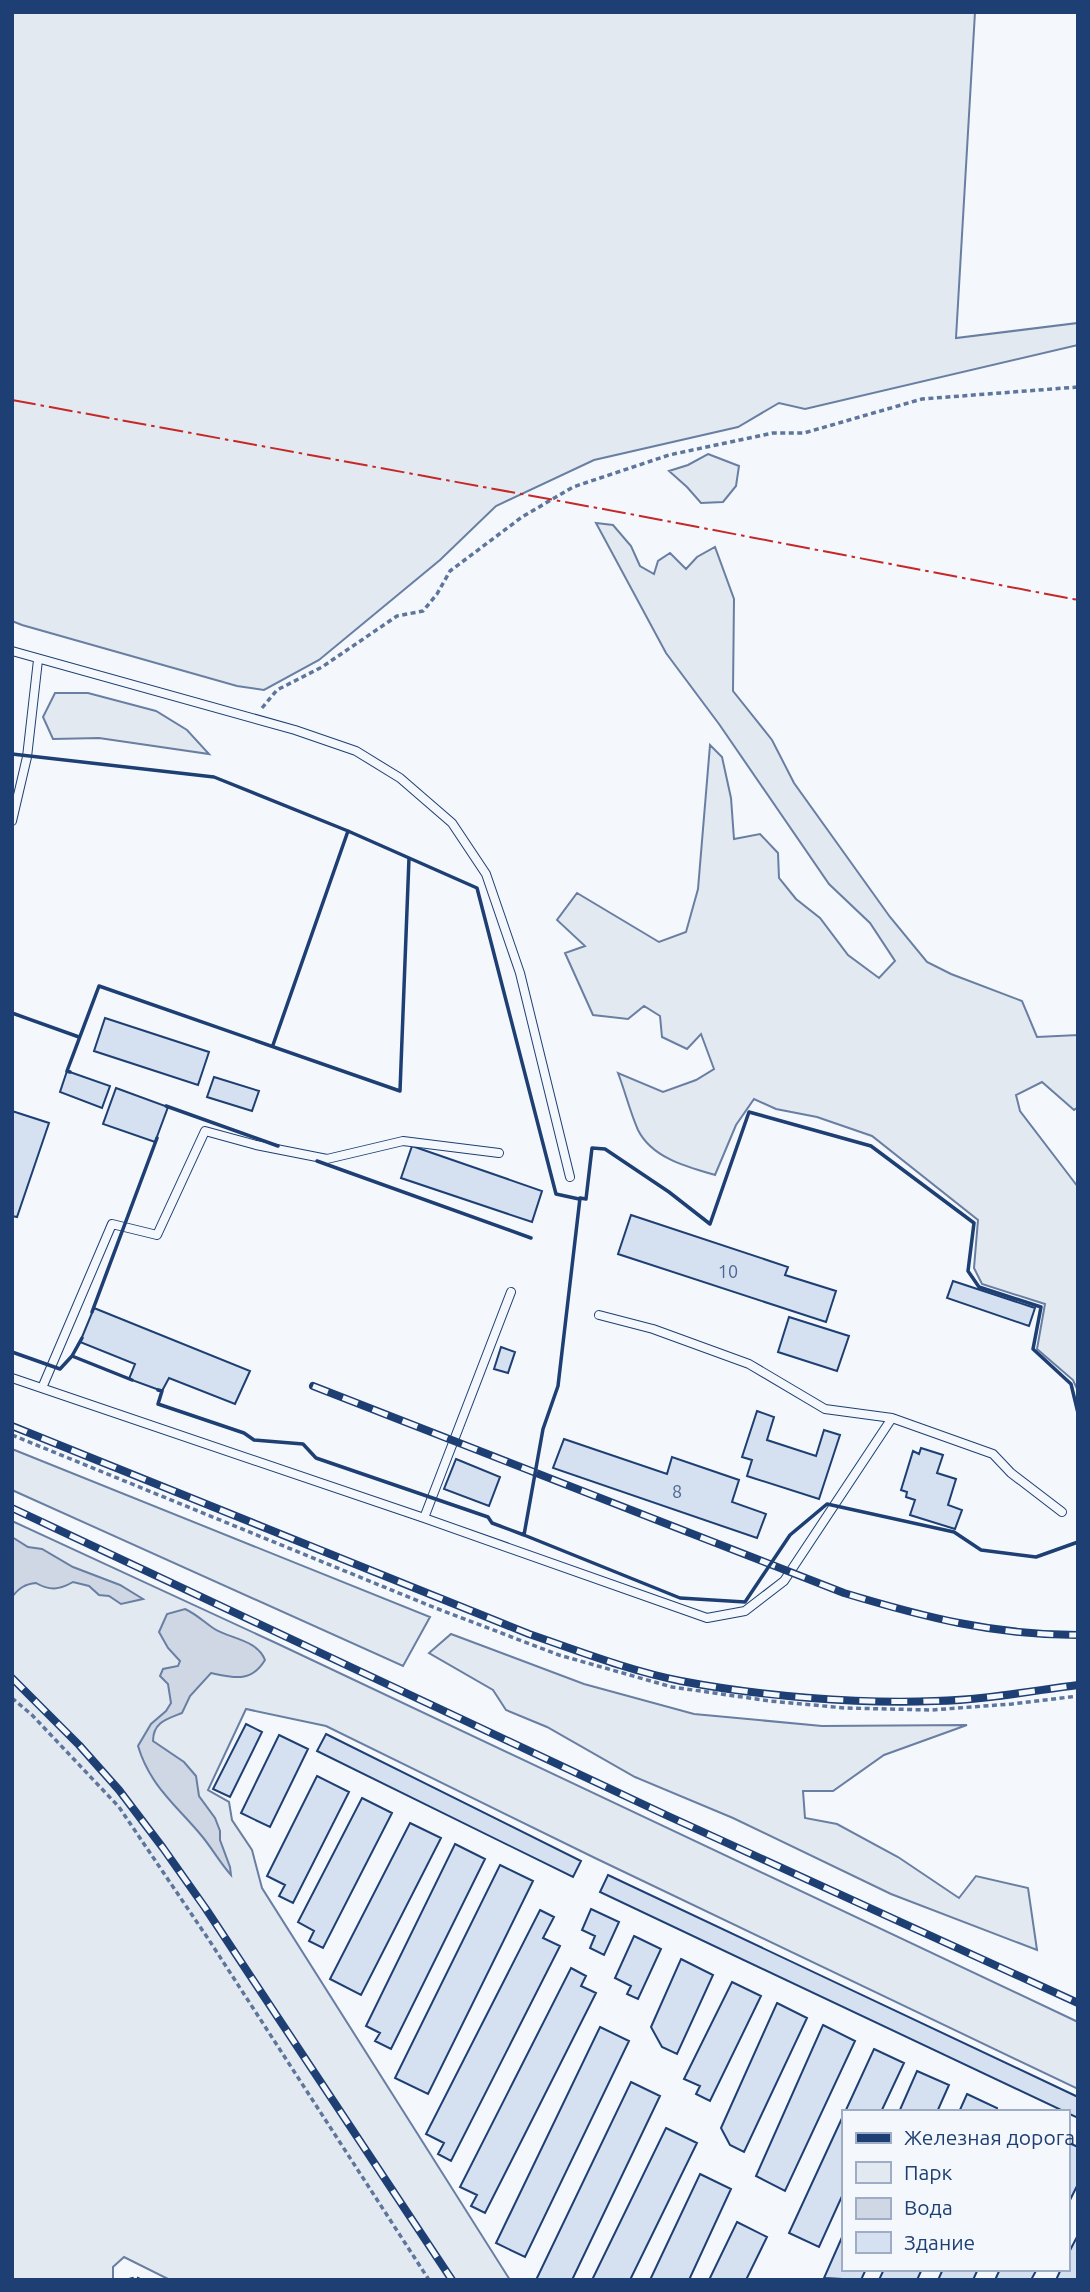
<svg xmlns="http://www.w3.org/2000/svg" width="1090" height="2292" viewBox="0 0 1090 2292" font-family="Ubuntu,sans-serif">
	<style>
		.green { fill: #e3e9f0; stroke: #687fa3; stroke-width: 2 }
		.water { fill: #cfd7e4; stroke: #687fa3; stroke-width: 2 }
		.building { fill: #d5e0f0; stroke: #1d3f73; stroke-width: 2 }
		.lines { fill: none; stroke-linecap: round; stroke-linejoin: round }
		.service-casing { stroke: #1d3f73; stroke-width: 10 }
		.path { stroke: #5e769c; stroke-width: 3.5; stroke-dasharray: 5 3.5; stroke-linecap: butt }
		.service { stroke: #f4f7fb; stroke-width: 8 }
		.rail-casing { stroke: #1d3f73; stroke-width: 8 }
		.rail { stroke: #f4f7fb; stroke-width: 5; stroke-dasharray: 16; stroke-linecap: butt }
		.fence { stroke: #1d3f73; stroke-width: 2; stroke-dasharray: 9 3.5; stroke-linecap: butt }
		.wall { stroke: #1d3f73; stroke-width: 3.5 }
		.power { stroke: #c62828; stroke-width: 2; stroke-dasharray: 24 5 3.5 5; stroke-linecap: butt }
		.labels { text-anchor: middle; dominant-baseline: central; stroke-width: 5; stroke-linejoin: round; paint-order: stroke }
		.number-label { font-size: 18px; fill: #4b6792 }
	</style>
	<rect width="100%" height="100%" fill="#f4f7fb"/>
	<path class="green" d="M12 12H975L956 338 1078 323V345L805 409 779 403 738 427 594 460 496 506 440 560 319 660 264 690 237 686 22 625 12 621Z
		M708 454 739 466 736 486 723 502 701 503 687 487 669 471 688 465Z
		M596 523 613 525 631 546 640 566 654 574 658 561 670 553 686 569 697 557 715 547 734 599 733 691 772 740 794 783 890 917 927 962 951 974 1022 1001 1037 1037 1078 1035V1107L1074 1110 1042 1082 1016 1095 1020 1111 1078 1187V1391L1073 1380 1037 1349 1045 1304 982 1284 974 1268 978 1220 872 1136 817 1117 776 1109 754 1099 736 1125 715 1175C687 1167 652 1158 638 1130 630 1112 625 1091 618 1073L663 1092 696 1080 714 1069 701 1034 687 1049 662 1037 660 1016 644 1006 628 1019 593 1015 565 953 585 946 557 920 577 893 659 942 686 932 698 889 710 745 722 757 731 798 734 839 760 834 778 853 779 878 796 899 820 918 848 955 879 978 895 961 870 923 829 884 719 724 666 653Z
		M55 693H88L156 711 187 730 209 754 99 738 53 739 43 717Z
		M12 1449 430 1617 403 1666 12 1490Z
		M12 1521 276 1643 1078 2022V2089L595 1858 326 1726 246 1709 208 1790 229 1802 232 1820 252 1850 262 1888 510 2280H170L124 2257 113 2267V2280H12Z
		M451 1634 584 1684 694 1714 822 1726 967 1725 884 1755 833 1791H803L805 1818 837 1824 898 1857 959 1898 976 1876 1028 1888 1037 1950 891 1894 733 1818 635 1777 547 1727 506 1710 493 1690 429 1653Z"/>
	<path class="water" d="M12 1537 28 1547 42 1549 73 1567 120 1585 143 1599 121 1604 109 1596 99 1595 89 1586 73 1582C59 1590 50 1591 36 1583 25 1584 19 1588 12 1597Z
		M185 1609C196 1614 203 1621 213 1628 229 1639 257 1639 265 1660 251 1683 234 1678 211 1673L190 1696 182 1713C167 1719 153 1722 153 1741L184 1762 196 1776 199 1796 215 1818 220 1831V1840L230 1867 231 1875C220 1863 212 1848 201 1835 176 1805 150 1786 138 1746L151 1724 166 1711 171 1703 168 1684 160 1676 163 1669 178 1666 180 1661 168 1648 159 1632 167 1614Z"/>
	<path class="building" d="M105 1018 209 1052 198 1085 94 1051Z
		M67 1071 110 1086 102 1108 60 1092Z
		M214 1077 259 1091 252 1111 207 1097Z
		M116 1088 168 1107 155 1142 103 1124Z
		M12 1111 49 1123 17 1217 12 1216Z
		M412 1146 542 1191 532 1222 401 1178Z
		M631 1215 788 1267 785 1275 836 1291 826 1322 618 1254Z
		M953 1281 1035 1308 1029 1326 947 1298Z
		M94 1308 250 1371 235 1404 169 1378 162 1391 129 1379 135 1364 80 1342Z
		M789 1317 849 1336 837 1371 778 1352Z
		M501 1347 515 1352 508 1373 494 1369Z
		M757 1411 774 1417 767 1440 816 1456 824 1430 840 1435 819 1499 747 1476 752 1460 742 1457Z
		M564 1439 667 1474 672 1457 739 1480 732 1502 766 1514 757 1538 553 1468Z
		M921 1448 943 1455 937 1473 956 1479 948 1505 962 1510 955 1529 910 1515 915 1500 906 1497 907 1492 901 1490 913 1451 919 1454Z
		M456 1459 500 1477 489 1506 444 1489Z
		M246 1724 262 1732 230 1797 213 1789Z
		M326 1734 581 1861 573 1877 317 1751Z
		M279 1735 308 1749 270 1827 241 1813Z
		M317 1776 349 1792 293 1903 279 1896 285 1885 267 1876Z
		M362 1798 392 1813 323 1948 309 1941 314 1931 298 1922Z
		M410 1823 441 1838 361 1995 330 1979Z
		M455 1844 485 1859 391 2049 375 2041 380 2033 366 2026Z
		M500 1865 533 1881 428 2094 395 2078Z
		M608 1875 1078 2097V2118L600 1892Z
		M591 1909 619 1922 604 1955 590 1948 595 1936 582 1930Z
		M540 1910 554 1917 543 1938 560 1946 451 2161 438 2154 444 2143 426 2134Z
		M634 1936 661 1949 638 1999 627 1994 631 1986 615 1978Z
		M681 1959 713 1975 677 2054 662 2047 651 2027Z
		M571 1968 586 1976 581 1986 596 1993 485 2213 471 2206 477 2195 460 2187Z
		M732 1982 761 1996 710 2101 696 2094 700 2086 684 2079Z
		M777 2003 807 2018 744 2152 730 2145 721 2128Z
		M823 2025 855 2041 785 2191 756 2176Z
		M600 2027 629 2041 525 2257 496 2243Z
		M874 2049 904 2063 881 2112H845Z
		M917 2071 949 2085 937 2112H899Z
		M631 2082 660 2096 572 2280H536Z
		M967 2094 997 2108 996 2112H959Z
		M843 2116V2194L819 2247 789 2233Z
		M666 2128 697 2143 630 2280H592Z
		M1067 2142 1078 2147V2184L1067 2206Z
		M700 2174 731 2189 689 2280H650Z
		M737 2222 767 2237 746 2280H709Z
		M843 2235V2269H866L861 2280 824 2278Z
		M1078 2235V2280H1056L1061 2269H1067V2256Z
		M884 2269H922L917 2280H879Z
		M943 2269H978L973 2280H938Z
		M1000 2269H1037L1031 2280H995Z"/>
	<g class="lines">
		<defs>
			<path id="service" d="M12 651 295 730 356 751 400 778 452 823 486 874 520 973 570 1177
				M12 821 27 757 38 660
				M599 1315 653 1329 749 1364 825 1409 892 1418
				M12 1378 424 1518 707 1618 745 1611 784 1581 892 1418 993 1454 1011 1473 1062 1512
				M42 1388 112 1224 157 1235 205 1131 256 1145 327 1159 403 1141 499 1153
				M424 1518 511 1292"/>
		</defs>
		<use href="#service" class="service-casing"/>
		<path class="path" d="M262 708 277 690 322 667 397 616 423 611 437 594 450 571 522 517 573 487 669 455 773 433H804L922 399 1078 387
			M12 1435 433 1607 559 1655 672 1687 770 1701 845 1708 931 1710 1012 1704 1078 1696
			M12 1698 32 1715 119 1807 209 1940 429 2280"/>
		<use href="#service" class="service"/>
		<defs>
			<path id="rail" d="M313 1386 844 1593C924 1617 993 1635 1078 1635
				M12 1426 529 1634C579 1651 630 1671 681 1681 759 1696 856 1704 935 1701 983 1700 1031 1691 1078 1685
				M12 1508 668 1816 1078 2003
				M12 1678 79 1745 119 1790 163 1848 206 1909 452 2280"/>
		</defs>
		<use href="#rail" class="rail-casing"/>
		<use href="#rail" class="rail"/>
		<path class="fence" d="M125 2280 136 2277 142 2280"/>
		<path class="wall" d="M12 754 214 777 348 831 477 888 556 1194 579 1199
			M12 1013 79 1037
			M273 1045 348 831
			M70 1072 67 1071 99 986 400 1091 409 858
			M166 1106 278 1146
			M317 1161 531 1238
			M92 1312 157 1138
			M12 1352 60 1369 72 1356 132 1380
			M72 1356 82 1338
			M158 1390 162 1391 158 1404 244 1433 254 1440 303 1444 316 1458 488 1517 492 1523 524 1535V1533
			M1078 1413 1071 1384 1033 1349 1041 1307 979 1287 968 1271 974 1223 871 1146 749 1112 710 1224 669 1192 605 1149 592 1148 586 1199 580 1198 558 1386 543 1429 524 1535 680 1598 745 1602 790 1535 827 1504 954 1532 981 1550 1036 1557 1078 1542"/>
		<path class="power" d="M12 400 630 514 1078 600"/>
	</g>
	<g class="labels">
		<g class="number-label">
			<text x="728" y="1271">10</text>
			<text x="677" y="1491">8</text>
		</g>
	</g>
	<rect width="1090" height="2292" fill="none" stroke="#1d3f73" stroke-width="28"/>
	<rect x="842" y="2110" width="228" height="161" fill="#f4f7fb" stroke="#9eadc5" stroke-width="2"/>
	<rect x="856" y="2133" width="35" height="10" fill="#1d3f73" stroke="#9eadc5" stroke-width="2"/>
	<text x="904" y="2145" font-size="21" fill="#1d3f73">Железная дорога</text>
	<rect x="856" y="2162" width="35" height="21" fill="#e3e9f0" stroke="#9eadc5" stroke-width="2"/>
	<text x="904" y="2180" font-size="21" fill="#1d3f73">Парк</text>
	<rect x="856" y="2198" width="35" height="21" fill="#cfd7e4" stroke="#9eadc5" stroke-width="2"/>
	<text x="904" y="2215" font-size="21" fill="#1d3f73">Вода</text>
	<rect x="856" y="2232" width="35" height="21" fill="#d5e0f0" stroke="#9eadc5" stroke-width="2"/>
	<text x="904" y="2250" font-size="21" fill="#1d3f73">Здание</text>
</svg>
